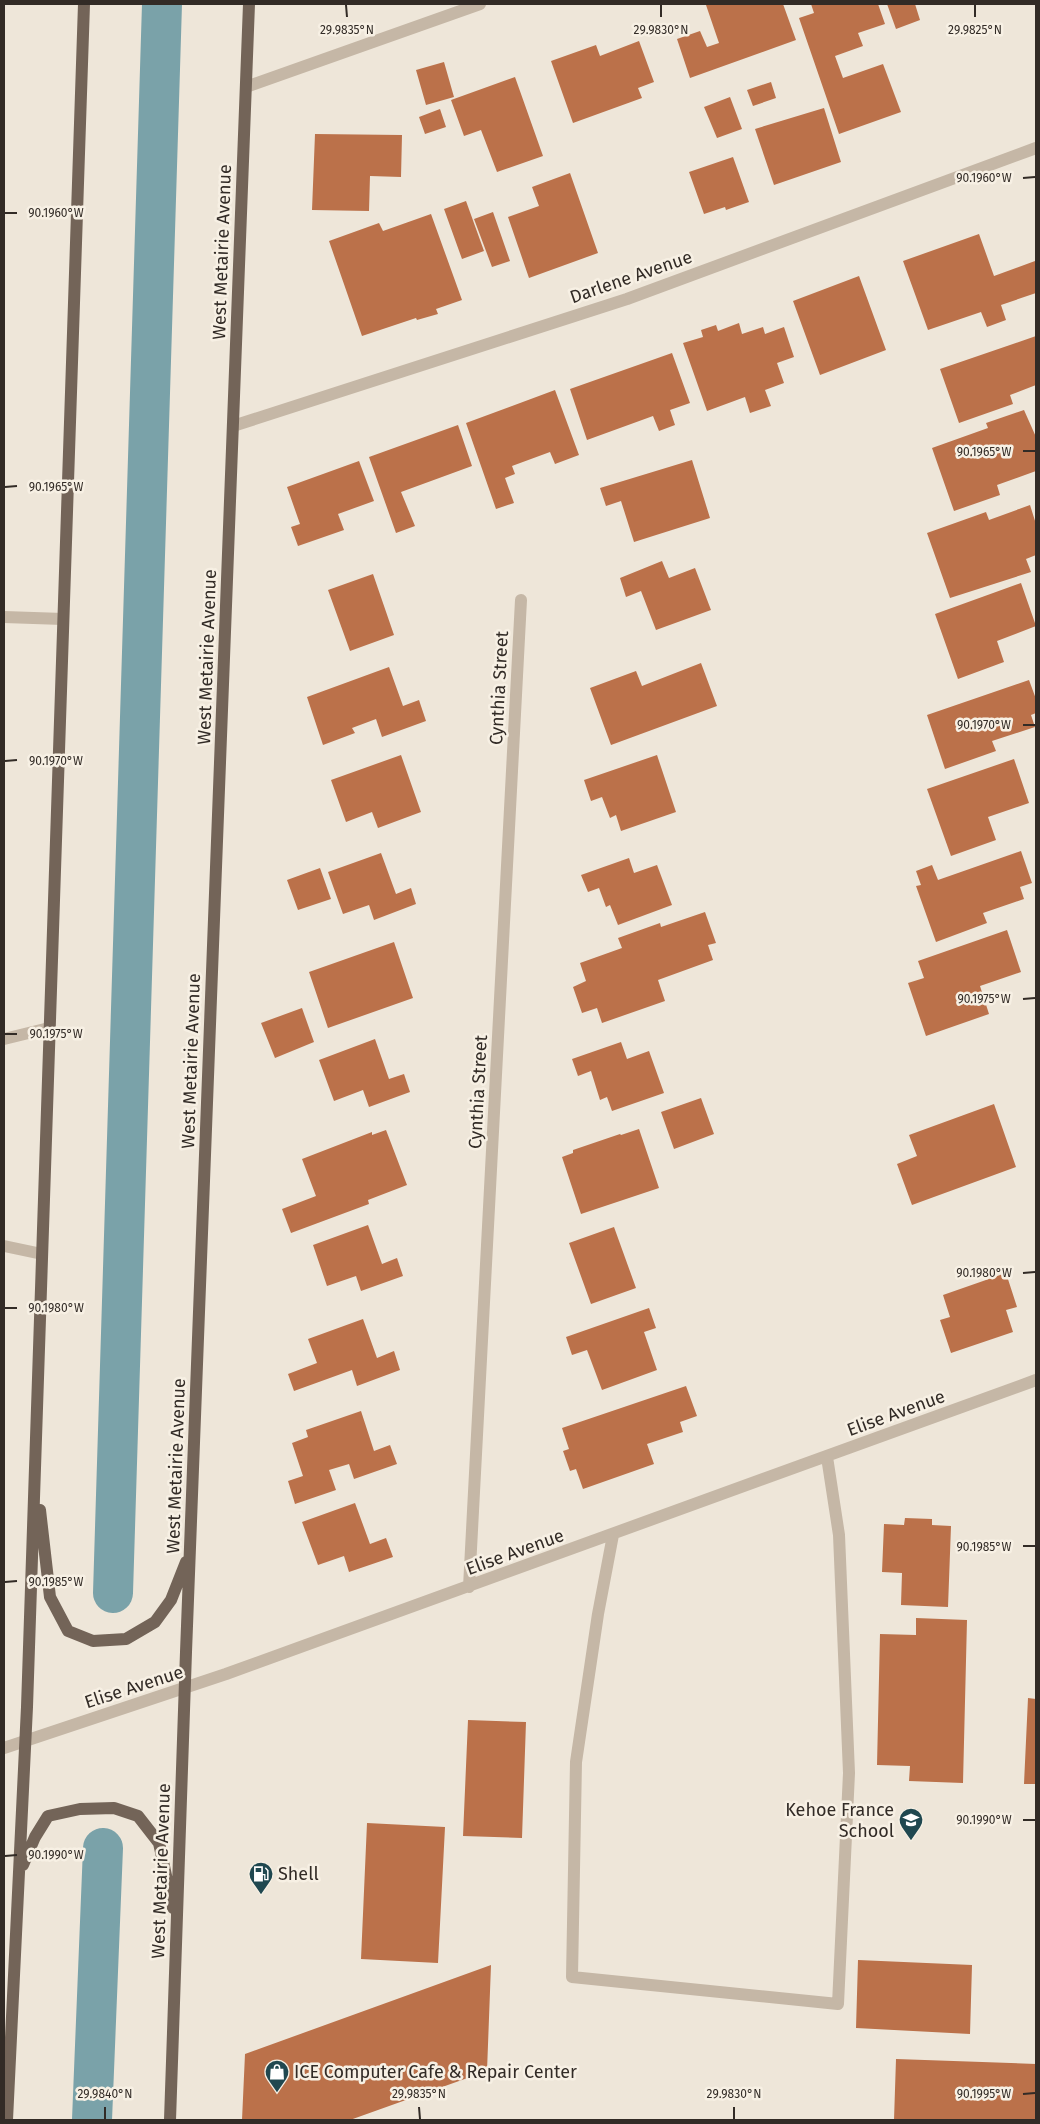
<svg xmlns="http://www.w3.org/2000/svg" width="1040" height="2124" viewBox="0 0 1040 2124" font-family="'Fira Sans',sans-serif">
	<style>
		.lines { fill: none; stroke-linecap: round; stroke-linejoin: round }
		.canal { stroke: #7aa2a9; stroke-width: 40 }
		.building { fill: #bb714a }
		.minor { stroke: #c5b7a6; stroke-width: 12 }
		.major { stroke: #736458; stroke-width: 12 }
		.ticks { fill: none; stroke: #322b26; stroke-width: 2 }
		.labels { text-anchor: middle; dominant-baseline: central; stroke-width: 5; stroke-linejoin: round; paint-order: stroke }
		.street-label { font-size: 18px; fill: #322b26; stroke: #f7f0e4 }
		.poi-label { font-size: 18px; fill: #322b26; stroke: #f7f0e4; text-anchor: start }
		.ticks-label { font-size: 12px; text-anchor: middle; fill: #322b26; stroke: #f7f0e4; stroke-width: 5; stroke-linejoin: round; paint-order: stroke }
	</style>
	<rect width="100%" height="100%" fill="#eee6d9"/>
	<g class="lines">
		<path class="canal" d="M113 1593 162 4
			M92 2120 103 1848"/>
	</g>
	<path class="building" d="M709 4H783L796 40 690 78 677 39 700 31 707 47 719 43 706 5Z
		M811 4H878L885 24 858 33 863 46 835 56 843 78 883 64 901 112 839 134 799 18 814 13Z
		M887 4H915L920 20 896 29Z
		M639 41 654 82 638 88 642 98 573 123 551 61 596 45 600 56Z
		M444 62 454 97 426 105 416 70Z
		M515 77 543 156 497 172 481 130 464 136 451 100Z
		M771 82 776 98 753 106 747 90Z
		M730 97 742 129 717 138 704 107Z
		M824 108 841 162 774 185 755 129Z
		M440 109 446 127 425 134 419 117Z
		M315 134 402 135 401 177 370 176 369 211 312 210Z
		M733 157 749 202 726 210 725 207 704 214 689 172Z
		M570 173 598 253 529 278 508 217 539 206 532 187Z
		M466 201 484 251 462 259 444 209Z
		M493 212 510 261 492 267 474 219Z
		M431 214 462 300 436 309 438 314 417 320 416 318 362 336 329 241 379 223 383 231Z
		M979 234 994 276 1035 261 1036 293 1001 305 1006 320 987 327 981 312 928 330 903 261Z
		M859 276 886 350 820 375 793 301Z
		M739 323 742 334 763 327 765 334 784 327 794 357 777 363 784 383 765 390 771 406 750 413 745 397 707 411 683 343 703 337 701 330 716 325 718 331Z
		M1036 336V385L1010 395 1013 404 959 423 940 369Z
		M672 353 690 403 670 410 675 425 659 431 653 416 587 440 570 389Z
		M555 390 579 455 555 464 550 452 512 466 515 474 505 478 514 503 496 509 466 423Z
		M1024 410 1036 437V471L997 485 1000 495 954 511 932 448 988 428 986 423Z
		M458 425 472 466 401 492 415 526 396 533 369 457Z
		M692 460 710 518 634 542 621 501 606 506 600 488Z
		M359 461 374 501 338 514 344 530 298 546 291 527 300 524 287 487Z
		M1030 505 1036 524V555L1026 559 1031 572 950 598 927 533 986 512 989 520Z
		M662 561 669 578 695 568 711 610 656 630 641 591 626 597 620 578Z
		M373 574 394 635 350 651 328 590Z
		M1021 583 1036 626 997 641 1004 662 958 679 935 614Z
		M701 663 717 706 611 745 590 688 636 671 642 686Z
		M389 667 403 706 419 700 426 721 382 737 376 719 352 728 355 733 323 745 307 697Z
		M1029 680 1036 699V713L1031 715 1035 727 992 741 996 751 945 769 927 715Z
		M401 755 421 812 378 828 372 812 346 822 331 780Z
		M657 755 676 812 621 831 616 815 610 818 602 797 591 801 584 780Z
		M1014 759 1029 803 988 817 996 840 951 856 927 789Z
		M1021 851 1032 883 1020 887 1024 899 983 913 987 923 936 942 916 886 921 885 916 871 932 865 938 880Z
		M381 853 396 894 411 888 416 904 374 920 369 905 343 914 328 872Z
		M629 858 634 873 657 865 672 905 618 925 610 905 606 907 599 888 588 892 581 875Z
		M320 868 331 899 298 910 287 880Z
		M705 912 716 943 708 945 713 960 658 980 665 1001 602 1023 597 1008 582 1013 573 987 586 981 580 963 622 948 618 938 660 923 661 927Z
		M1007 930 1021 972 980 986 989 1014 926 1036 908 983 924 978 918 961Z
		M394 942 413 998 328 1028 309 972Z
		M302 1008 314 1042 275 1058 261 1023Z
		M375 1039 389 1079 404 1074 410 1092 369 1107 363 1090 334 1101 319 1060Z
		M621 1042 627 1059 649 1051 664 1093 612 1111 607 1097 600 1100 591 1071 578 1076 572 1059Z
		M701 1098 714 1134 674 1149 661 1112Z
		M994 1104 1016 1167 912 1205 897 1164 917 1156 909 1135Z
		M639 1129 659 1188 581 1214 562 1157 573 1153V1150L620 1134 621 1135Z
		M386 1130 407 1185 368 1200 369 1204 291 1233 282 1209 316 1196 302 1159 372 1132V1135Z
		M368 1225 382 1264 397 1258 403 1276 361 1291 356 1276 327 1286 313 1245Z
		M614 1227 636 1288 591 1304 569 1243Z
		M1006 1273 1017 1307 1006 1310 1013 1332 951 1353 940 1320 950 1317 943 1295Z
		M649 1308 656 1328 644 1332 657 1370 602 1390 587 1350 572 1355 566 1337Z
		M363 1319 377 1358 394 1351 400 1370 357 1386 352 1370 294 1391 288 1374 317 1363 308 1339Z
		M686 1386 697 1416 680 1422 683 1432 647 1444 654 1464 583 1489 576 1469 570 1471 563 1451 569 1449 562 1428Z
		M361 1411 374 1451 390 1445 397 1464 354 1479 349 1464 329 1470 336 1490 295 1504 288 1481 303 1476 292 1443 308 1437 306 1430Z
		M355 1503 370 1544 386 1538 393 1557 349 1572 344 1556 318 1565 302 1522Z
		M905 1518 932 1519V1525L951 1526 948 1607 901 1605 902 1573 882 1572 884 1524 904 1525Z
		M916 1618 967 1620 963 1783 909 1781 910 1766 877 1765 880 1634 916 1635Z
		M1028 1698 1036 1699V1784H1024Z
		M468 1720 526 1722 522 1838 463 1836Z
		M367 1823 445 1827 438 1963 361 1959Z
		M858 1960 972 1965 970 2034 856 2028Z
		M491 1965 487 2071 350 2120H242L245 2054Z
		M896 2059 1036 2064V2120H894Z"/>
	<g class="lines">
		<path class="minor" d="M246 87 480 4
			M233 426 627 299 1036 148
			M4 617 63 619
			M4 1039 49 1028
			M4 1246 42 1254
			M613 1535 598 1614 576 1762 572 1977 838 2004 849 1773 839 1535 827 1457
			M469 1587 521 600
			M4 1748 226 1674 1036 1380"/>
		<path class="major" d="M40 1510 50 1597 68 1631 93 1641 126 1639 155 1622 171 1600 186 1562
			M23 1865 35 1837 48 1816 80 1809 114 1808 138 1816 159 1843 173 1908
			M7 2120 27 1707 84 4
			M170 2120 186 1652 249 4"/>
	</g>
	<path class="ticks" d="M346 5 347 17M661 5V17M975 5V17M1023 178 1035 177M5 213H17M1023 451H1035M5 487 17 486M1023 725H1035M5 761 17 760M1023 999 1035 998M5 1034H17M1023 1273 1035 1272M5 1308H17M1023 1546H1035M5 1582 17 1581M1023 1820H1035M5 1856 17 1855M1023 2094 1035 2093M105 2107V2119M419 2107 420 2119M734 2107V2119"/>
	<defs>
		<symbol id="school-pin" viewBox="-11 -11 22 30"><path d="M0 17L-7.5 6A9.5 9.5 0 1 1 7.5 6Z" fill="#204850" stroke="#f7f0e4"/><path d="M0-5L7-2L0 1L-7-2ZM-4 1L0 2.5L4 1V4Q0 6-4 4Z" fill="#fff"/></symbol>
		<symbol id="fuel-pin" viewBox="-11 -11 22 30"><path d="M0 17L-7.5 6A9.5 9.5 0 1 1 7.5 6Z" fill="#204850" stroke="#f7f0e4"/><path d="M-5.5-6h7V0h2V4h1.3V-2.5L3-4.5l.8-.8L6-3V5H2.5V1h-1V6h-7ZM-4.2-4.7v3.2H.2V-4.7Z" fill="#fff"/></symbol>
		<symbol id="shop-pin" viewBox="-11 -11 22 30"><path d="M0 17L-7.5 6A9.5 9.5 0 1 1 7.5 6Z" fill="#204850" stroke="#f7f0e4"/><path d="M-5-2.5h2.3a2.7 3.5 0 0 1 5.4 0H5L5.5 6h-11ZM-1.5-2.5h3a1.5 2.3 0 0 0-3 0Z" fill="#fff"/></symbol>
	</defs>
	<g fill-rule="evenodd">
		<use href="#school-pin" x="897" y="1806" width="28" height="38"/>
		<use href="#fuel-pin" x="247" y="1860" width="28" height="38"/>
		<use href="#shop-pin" x="263" y="2058" width="28" height="38"/>
	</g>
	<g class="labels">
		<g class="street-label">
			<text transform="translate(222 252) rotate(-88)">West Metairie Avenue</text>
			<text transform="translate(631 277) rotate(-19)">Darlene Avenue</text>
			<text transform="translate(207 657) rotate(-88)">West Metairie Avenue</text>
			<text transform="translate(499 688) rotate(-87)">Cynthia Street</text>
			<text transform="translate(191 1061) rotate(-88)">West Metairie Avenue</text>
			<text transform="translate(478 1092) rotate(-87)">Cynthia Street</text>
			<text transform="translate(896 1413) rotate(-20)">Elise Avenue</text>
			<text transform="translate(176 1466) rotate(-88)">West Metairie Avenue</text>
			<text transform="translate(515 1552) rotate(-20)">Elise Avenue</text>
			<text transform="translate(134 1687) rotate(-18)">Elise Avenue</text>
			<text transform="translate(161 1871) rotate(-88)">West Metairie Avenue</text>
		</g>
		<g class="poi-label">
			<text x="894" y="1810" text-anchor="end">Kehoe France<tspan x="894" dy="21">School</tspan></text>
			<text x="278" y="1874">Shell</text>
			<text x="294" y="2072">ICE Computer Cafe &amp; Repair Center</text>
		</g>
	</g>
	<g class="ticks-label">
		<text x="347" y="34">29.9835°N</text>
		<text x="661" y="34">29.9830°N</text>
		<text x="975" y="34">29.9825°N</text>
		<text x="984" y="182">90.1960°W</text>
		<text x="56" y="217">90.1960°W</text>
		<text x="984" y="456">90.1965°W</text>
		<text x="56" y="491">90.1965°W</text>
		<text x="984" y="729">90.1970°W</text>
		<text x="56" y="765">90.1970°W</text>
		<text x="984" y="1003">90.1975°W</text>
		<text x="56" y="1038">90.1975°W</text>
		<text x="984" y="1277">90.1980°W</text>
		<text x="56" y="1312">90.1980°W</text>
		<text x="984" y="1551">90.1985°W</text>
		<text x="56" y="1586">90.1985°W</text>
		<text x="984" y="1824">90.1990°W</text>
		<text x="56" y="1859">90.1990°W</text>
		<text x="984" y="2098">90.1995°W</text>
		<text x="105" y="2098">29.9840°N</text>
		<text x="419" y="2098">29.9835°N</text>
		<text x="734" y="2098">29.9830°N</text>
	</g>
	<rect width="1040" height="2124" fill="none" stroke="#322b26" stroke-width="10"/>
</svg>
